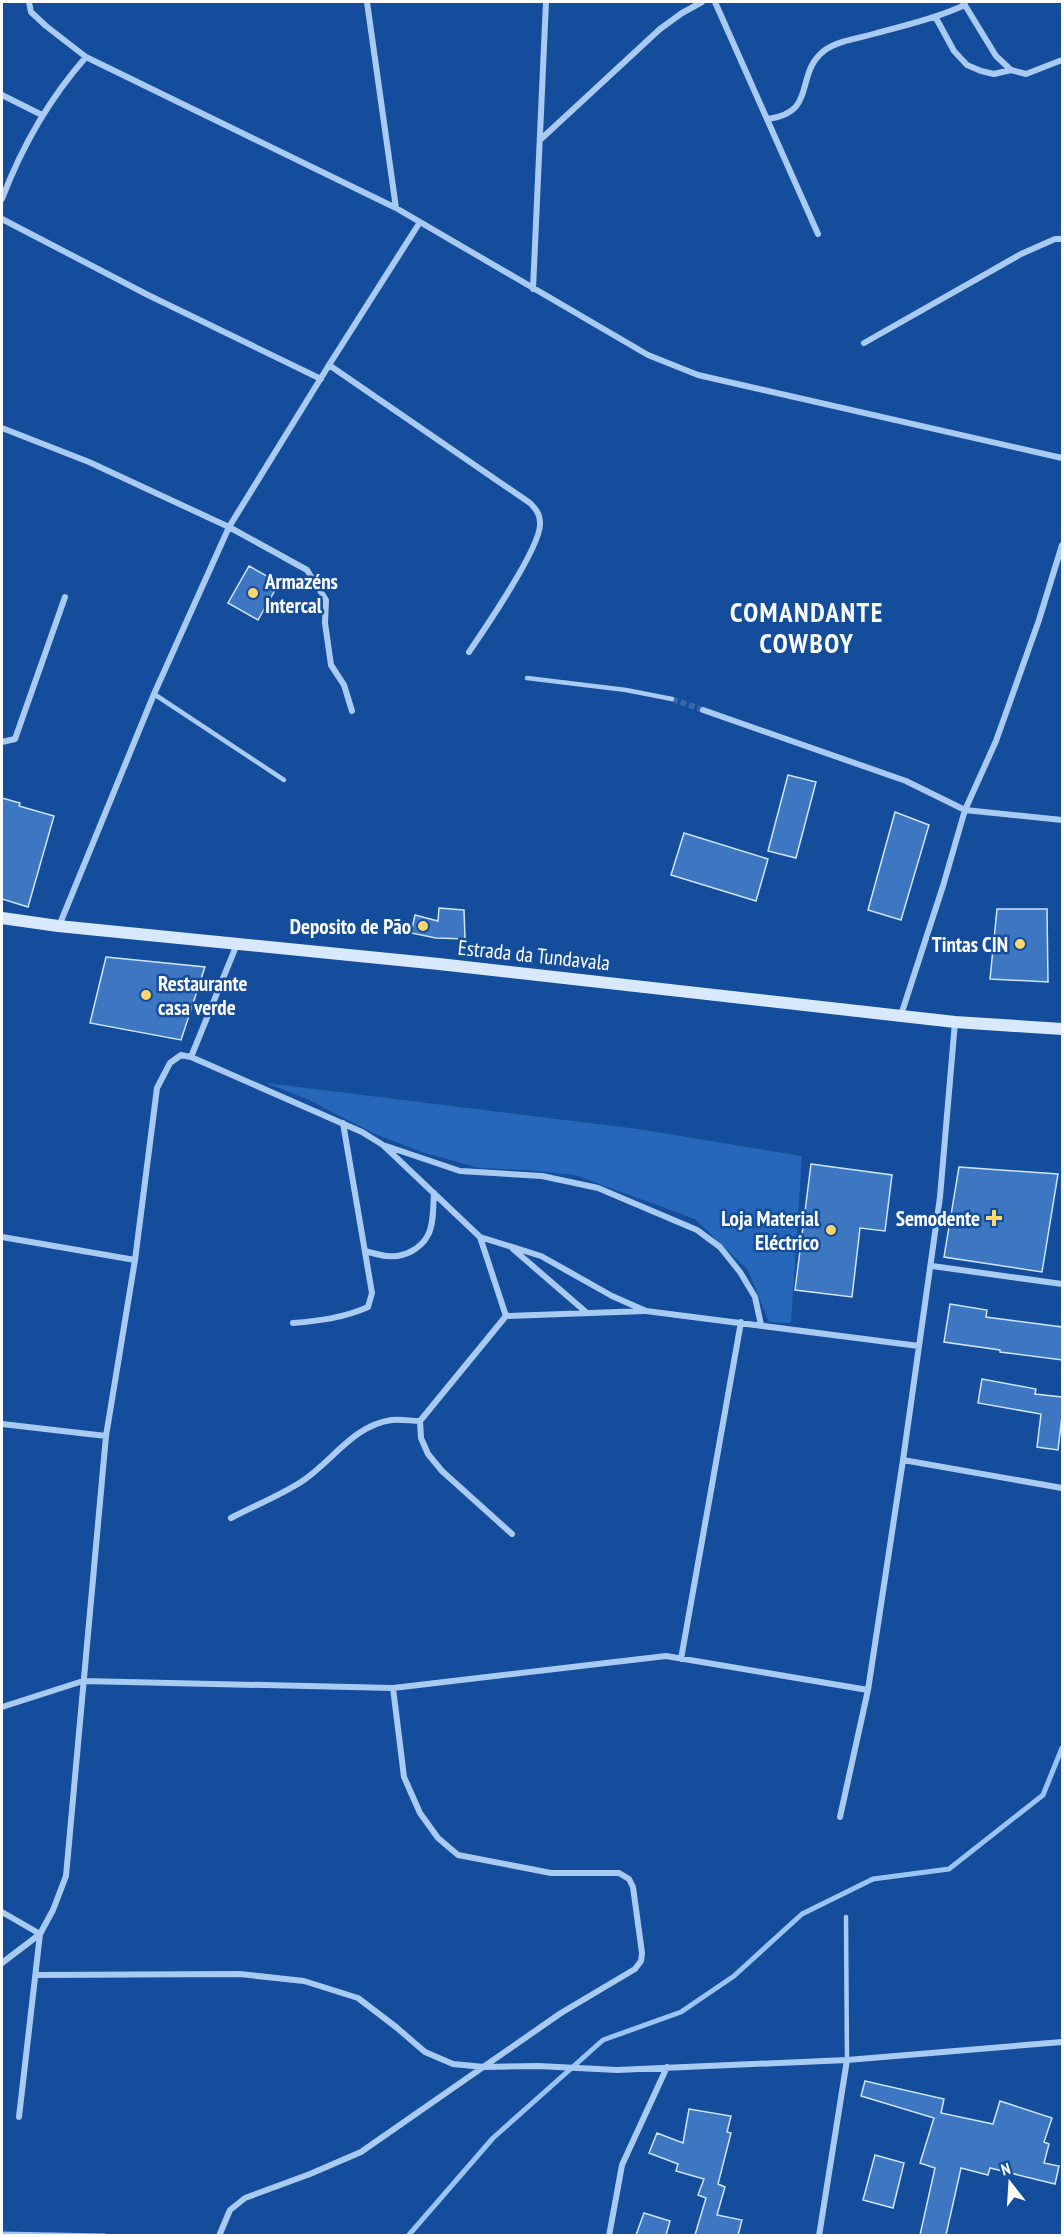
<svg xmlns="http://www.w3.org/2000/svg" width="1064" height="2237" viewBox="0 0 1064 2237" font-family="'PT Sans Narrow',sans-serif">
	<style>
		.green { fill: #2767b9 }
		.lines { fill: none; stroke-linecap: round; stroke-linejoin: round }
		.stream { stroke: #9bc4f6; stroke-width: 5 }
		.building { fill: #3d77c2; stroke: #d1e4fd; stroke-width: 1.5 }
		.minor-tunnel { stroke: #3768aa; stroke-width: 6; stroke-dasharray: 6 3; stroke-linecap: butt }
		.service { stroke: #a9caf3; stroke-width: 4.5 }
		.minor { stroke: #a9caf3; stroke-width: 6 }
		.secondary { stroke: #d8e8fd; stroke-width: 12 }
		.poi-dot { fill: #ffd66b; stroke: #144d9b; stroke-width: 2 }
		.labels { text-anchor: middle; dominant-baseline: central; stroke-width: 5; stroke-linejoin: round; paint-order: stroke }
		.poi-label { font-size: 21px; font-weight: bold; fill: #fff; stroke: #144d9b; text-anchor: end }
		.street-label { font-size: 21px; fill: #fff; stroke: #144d9b }
		.district-label { font-size: 27px; font-weight: bold; letter-spacing: 1.5px; fill: #fff; stroke: #144d9b }
	</style>
	<rect width="100%" height="100%" fill="#144d9b"/>
	<path class="green" d="M266 1083 638 1129 802 1156 791 1323 769 1322 748 1270 695 1219 575 1175 527 1170 479 1168 422 1152 375 1134 309 1100Z"/>
	<g class="lines">
		<path class="stream" d="M2 2234 105 2236
			M408 2236 493 2138 603 2040 681 2012 734 1976 802 1914 873 1879 949 1869 1043 1795 1062 1748"/>
	</g>
	<path class="building" d="M249 566 279 583 258 620 228 603Z
		M788 775 816 782 796 858 768 851Z
		M2 798 20 803 19 806 54 816 28 907 2 899Z
		M895 812 929 825 901 920 868 910Z
		M684 833 768 859 756 901 671 875Z
		M439 908 464 910 465 939 436 938 411 933 415 915 438 921Z
		M997 909H1047L1048 982 990 979Z
		M106 957 205 967 181 1040 90 1023Z
		M811 1164 892 1175 885 1231 860 1228 852 1297 795 1290Z
		M959 1167 1058 1174 1042 1272 944 1257Z
		M950 1304 987 1310 986 1317 1062 1327V1360L1000 1352V1350L944 1342Z
		M982 1379 1036 1389 1035 1394 1062 1397V1416L1058 1450 1037 1447 1041 1414 978 1403Z
		M865 2081 944 2099 941 2113 993 2124 1000 2101 1052 2118 1044 2142 1049 2144 1044 2163 1059 2166 1055 2184 990 2168 988 2175 961 2168 946 2235H920L935 2168 920 2163 934 2118 861 2096Z
		M689 2109 731 2116 727 2132 731 2133 718 2184 725 2187 717 2215 742 2220 738 2235H695L706 2198 698 2195 704 2179 676 2171 678 2164 649 2153 657 2133 683 2143Z
		M875 2155 904 2163 893 2208 863 2200Z
		M644 2213 670 2221 666 2235H636Z"/>
	<g class="lines">
		<path class="minor-tunnel" d="M672 699 703 710"/>
		<path class="service" d="M527 678 626 690 672 699
			M154 694 284 780
			M846 1917 847 2060"/>
		<path class="minor" d="M29 2 31 12 46 26 86 57 396 208 648 355 698 375 1062 458
			M367 2 396 208
			M715 2 818 234
			M963 2 996 56 1011 70
			M936 18 954 51 967 65 981 71 994 74 1011 70 1026 74 1062 60
			M2 95 42 115
			M768 119C819 112 793 74 825 50 839 40 861 38 877 33 907 25 936 18 965 5
			M540 140 660 29 682 13 702 2
			M2 199C22 146 49 99 86 57
			M2 219 148 295 321 379
			M533 289 546 2
			M864 343 1021 254 1055 239H1062
			M329 365 530 503C536 509 540 514 540 523 542 545 484 630 469 652
			M2 428 89 462 229 527 307 570 326 600 325 623 331 665 344 685 352 711
			M703 710 906 781 965 810 1062 820
			M2 742 15 739 65 597
			M59 926 154 694 229 527 329 365 420 222
			M901 1015 943 886 965 810 996 741 1039 620 1062 545
			M191 1057 237 944
			M386 1146 460 1171 542 1176 598 1188 697 1230 720 1247 740 1272 755 1297 761 1325
			M2 1237 135 1260
			M480 1237 506 1316
			M513 1249 587 1313
			M365 1251C373 1253 381 1256 388 1256 403 1258 421 1249 428 1235 434 1224 433 1206 434 1193
			M932 1266 1062 1284
			M293 1323C319 1321 343 1318 368 1307L372 1293 343 1123
			M2 1424 106 1436
			M903 1460 1062 1488
			M231 1518C254 1506 279 1496 301 1482 332 1462 353 1425 392 1420 401 1419 411 1421 420 1421
			M512 1534 442 1471 428 1454 421 1438 420 1421 506 1316 645 1311
			M681 1659 741 1322
			M2 1707 83 1681 393 1688 666 1656 868 1690
			M840 1817 868 1690 903 1460 940 1197 955 1022
			M2 1912 40 1934
			M2 1963 40 1934
			M36 1975 239 1974 304 1981 358 1998 396 2027 425 2052 453 2064 484 2067 538 2066 617 2070 847 2060 1062 2042
			M19 2117 40 1934 53 1910 66 1876 106 1436 135 1260 157 1088 170 1063 181 1055 191 1057 362 1132 383 1145 480 1237 541 1256 612 1296 646 1311 919 1346
			M219 2236 230 2210 245 2198 310 2174 361 2152 561 2013 635 1969 641 1961 642 1953 633 1887 629 1879 619 1873H551L458 1855 438 1838 420 1813 404 1777 393 1688
			M609 2236 622 2165 667 2067
			M819 2236 847 2060"/>
		<path class="secondary" d="M2 918 58 926 439 964 955 1022 1062 1029"/>
	</g>
	<g class="poi-dot">
		<circle cx="253" cy="593" r="6"/>
		<circle cx="423" cy="926" r="6"/>
		<circle cx="1020" cy="944" r="6"/>
		<circle cx="146" cy="995" r="6"/>
		<path d="M991 1209h6v6h6v6h-6v6h-6v-6h-6v-6h6z"/>
		<circle cx="831" cy="1230" r="6"/>
	</g>
	<g class="labels">
		<g class="poi-label">
			<text x="265" y="581" text-anchor="start">Armazéns<tspan x="265" dy="24">Intercal</tspan></text>
			<text x="411" y="926">Deposito de Pão</text>
			<text x="1008" y="944">Tintas CIN</text>
			<text x="158" y="983" text-anchor="start">Restaurante<tspan x="158" dy="24">casa verde</tspan></text>
			<text x="819" y="1218">Loja Material<tspan x="819" dy="24">Eléctrico</tspan></text>
			<text x="980" y="1218">Semodente</text>
		</g>
		<g class="street-label">
			<text transform="translate(534 955) rotate(6)">Estrada da Tundavala</text>
		</g>
		<g class="district-label">
			<text x="807" y="612">COMANDANTE<tspan x="807" dy="31">COWBOY</tspan></text>
		</g>
	</g>
	<rect width="1064" height="2237" fill="none" stroke="#ffffff" stroke-width="6"/>
	<g transform="translate(1010 2183) rotate(343)" stroke="#144d9b" stroke-width="4.5" paint-order="stroke">
	<path d="M0-4.5L10 22L0 15L-10 22Z" fill="#ffffff"/>
	<text y="-9" font-size="16" font-weight="bold" text-anchor="middle" fill="#ffffff">N</text>
	</g>
</svg>
